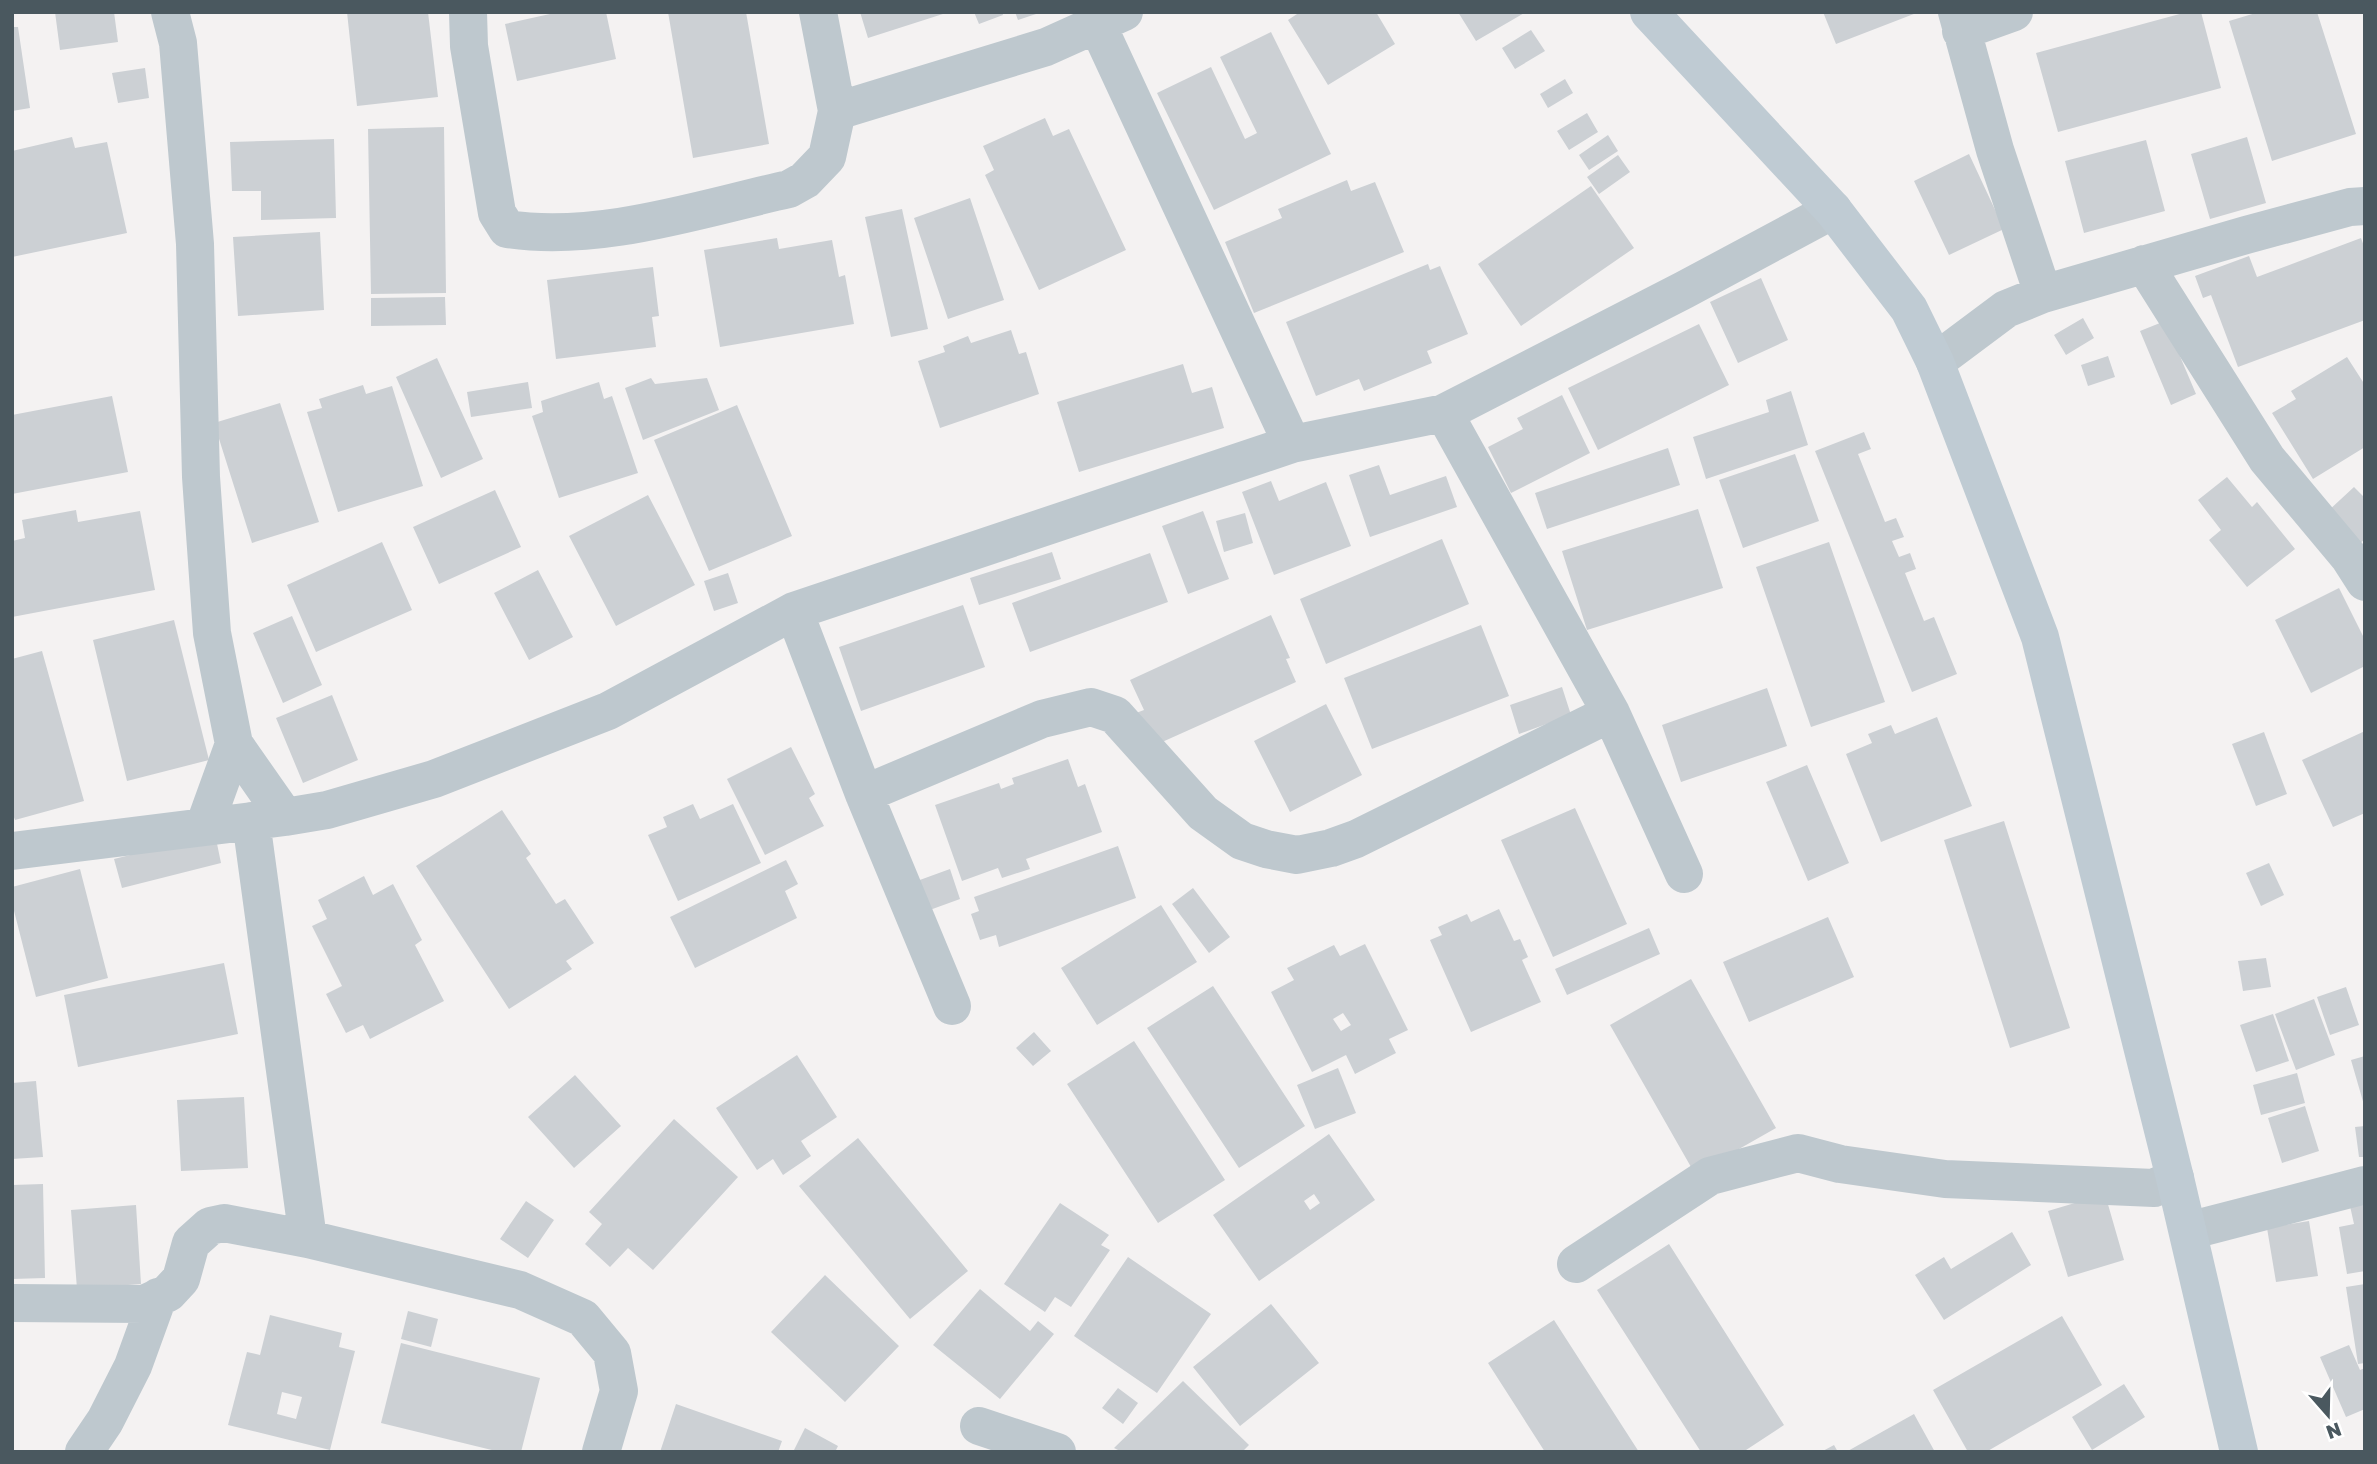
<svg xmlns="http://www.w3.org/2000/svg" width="2377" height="1464" viewBox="0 0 2377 1464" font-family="'Golos Text',sans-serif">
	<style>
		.building { fill: #ccd0d4; fill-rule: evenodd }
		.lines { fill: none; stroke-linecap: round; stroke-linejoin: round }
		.street { stroke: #bec8ce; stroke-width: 38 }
		.secondary { stroke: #bfcbd3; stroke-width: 38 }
	</style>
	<rect width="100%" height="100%" fill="#f4f2f2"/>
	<path class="building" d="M55 12H114L118 42 60 50Z
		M347 12H428L438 97 357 106Z
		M559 12H606L616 59 517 81 505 24Z
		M668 12H746L769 144 693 158Z
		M860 12H946V13L868 38Z
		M974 12H1002L1003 15 979 24Z
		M1015 12H1039V13L1018 20Z
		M1300 12H1376L1395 44 1328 85 1288 20Z
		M1458 12H1526L1476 41Z
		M1823 12H1919L1836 44Z
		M2187 12H2201L2221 88 2058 132 2036 53Z
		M2259 12H2317L2356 134 2272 161 2229 21Z
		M12 27H18L30 108 12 111Z
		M1531 30 1545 51 1515 69 1502 48Z
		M1271 32 1331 154 1214 210 1157 93 1211 67 1245 139 1257 133 1220 57Z
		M145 68 149 98 118 103 112 73Z
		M1565 79 1573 93 1548 108 1540 94Z
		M1587 113 1598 132 1569 150 1557 131Z
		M1045 118 1053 136 1069 129 1126 250 1039 290 985 175 994 170 983 146Z
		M444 127 446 293 371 294 368 129Z
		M1608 135 1618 151 1589 170 1579 155Z
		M72 137 75 148 107 142 127 233 12 257V151Z
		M2247 137 2266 203 2210 219 2191 154Z
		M334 139 336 218 261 220V191H232L230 142Z
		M2146 140 2165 211 2084 233 2065 161Z
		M1969 154 2004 229 1949 255 1914 181Z
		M1618 155 1630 172 1599 194 1587 177Z
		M1347 180 1351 191 1375 182 1404 252 1254 313 1225 242 1282 218 1278 209Z
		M1591 186 1634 248 1521 326 1478 264Z
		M970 198 1004 300 948 319 914 218Z
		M902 209 928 329 891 337 865 217Z
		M320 232 324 310 238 316 233 237Z
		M777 238 779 249 832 240 839 277 845 275 854 324 720 347 704 250Z
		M2361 238 2365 249V320L2238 367 2211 295 2203 298 2195 276 2249 256 2257 277Z
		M1428 264 1430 270 1440 266 1468 334 1427 351 1432 363 1364 391 1359 379 1316 396 1286 322Z
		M653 267 659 316 652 317 656 347 556 359 547 280Z
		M1761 278 1788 340 1738 363 1710 302Z
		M445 297 446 325 371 326V298Z
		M2083 318 2094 338 2066 355 2054 335Z
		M2165 321 2196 394 2171 405 2140 331Z
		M1699 324 1729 385 1598 450 1568 388Z
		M1011 330 1019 354 1026 352 1039 394 940 428 918 361 945 352 943 346 968 336 971 343Z
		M2108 356 2115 377 2088 386 2081 365Z
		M2347 357 2365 385V447L2313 479 2272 413 2296 399 2291 391Z
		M437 358 483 459 441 478 396 377Z
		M1183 364 1192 393 1212 387 1224 428 1079 472 1057 402Z
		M651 378 655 384 707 378 719 410 643 440 625 388Z
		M528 382 532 408 471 417 467 392Z
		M599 382 604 399 612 396 638 473 559 498 532 416 543 412 541 401Z
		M363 385 366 394 392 386 423 486 338 512 307 412 322 408 319 399Z
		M1791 391 1808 445 1706 479 1693 437 1769 412 1766 400Z
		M1562 395 1590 453 1511 493 1488 447 1523 429 1517 418Z
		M112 396 128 472 12 494V415Z
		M280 403 319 522 252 543 214 423Z
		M737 405 792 536 709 571 654 440Z
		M1864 432 1871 449 1858 454 1885 522 1896 518 1904 537 1892 541 1899 557 1910 553 1916 569 1905 573 1924 621 1934 617 1957 674 1912 692 1815 451Z
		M1668 448 1680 485 1547 529 1535 493Z
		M1795 454 1819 521 1743 548 1719 480Z
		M1379 465 1390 495 1446 476 1457 507 1370 537 1349 475Z
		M2227 477 2252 507 2257 502 2295 549 2247 587 2209 540 2221 530 2198 500Z
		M1271 481 1279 501 1326 482 1351 546 1274 575 1242 492Z
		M2354 487 2365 498V539L2358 545 2327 512Z
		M495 490 521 547 439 584 413 527Z
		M648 495 695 585 616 626 569 536Z
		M1698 509 1723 588 1587 630 1562 551Z
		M76 510 78 522 140 511 155 590 12 617V541L25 538 22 520Z
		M1203 511 1229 579 1188 594 1162 526Z
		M1245 513 1253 543 1224 552 1216 521Z
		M1442 539 1469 604 1326 664 1300 599Z
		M382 542 412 610 316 652 287 585Z
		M1829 542 1885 702 1811 727 1756 567Z
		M1052 552 1061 579 979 605 970 578Z
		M1150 553 1168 602 1030 652 1012 603Z
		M538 570 573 637 529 660 494 593Z
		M728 573 738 603 714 611 704 581Z
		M2339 588 2365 640V666L2311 693 2275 620Z
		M963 605 985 667 861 711 839 647Z
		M1271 615 1290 658 1286 659 1296 682 1151 747 1136 713 1144 710 1130 680Z
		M292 616 322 685 283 703 253 633Z
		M174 620 209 760 127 781 93 640Z
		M1481 625 1509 696 1372 749 1344 678Z
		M42 651 84 801 15 820 12 812V659Z
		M1562 687 1571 715 1519 734 1510 705Z
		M1767 688 1787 746 1681 782 1662 725Z
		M332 695 358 760 303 783 276 718Z
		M1326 704 1362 775 1290 812 1254 741Z
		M1937 717 1972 806 1881 842 1846 754 1872 743 1868 734 1891 725 1895 734Z
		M2365 731V813L2333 827 2302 760Z
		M2264 732 2287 794 2256 806 2232 744Z
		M791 747 815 794 809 798 824 826 765 855 727 779Z
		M1068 759 1078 787 1085 784 1102 832 1026 859 1030 869 1002 878 998 868 962 881 935 805 999 783 1001 789 1014 784 1012 778Z
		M1807 765 1849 863 1808 881 1766 782Z
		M693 804 700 819 733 804 761 863 678 901 648 835 667 827 663 817Z
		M1575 808 1627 924 1553 957 1501 840Z
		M502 810 531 854 526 858 556 904 565 899 594 943 566 961 572 969 509 1009 416 866Z
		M2004 821 2070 1028 2010 1048 1944 840Z
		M215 834 221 863 122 888 114 859Z
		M1118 846 1136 898 999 947 996 935 980 940 971 914 979 911 974 897Z
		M786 860 798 884 785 891 797 918 695 968 670 917Z
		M2269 863 2284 895 2261 906 2246 873Z
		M80 869 108 978 36 997 12 903V887Z
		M950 869 960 899 927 911 917 881Z
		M364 876 373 895 393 884 422 940 415 945 444 1001 370 1039 363 1025 346 1033 326 994 342 986 312 926 327 919 318 900Z
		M1193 888 1230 937 1209 953 1172 904Z
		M1161 905 1197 962 1097 1025 1061 968Z
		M1499 909 1514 941 1520 939 1528 957 1522 960 1541 1002 1471 1032 1430 940 1442 935 1438 927 1467 914 1471 922Z
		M1828 917 1854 977 1749 1022 1723 962Z
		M1649 928 1660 954 1567 995 1555 969Z
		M1365 944 1408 1030 1389 1039 1396 1053 1355 1074 1346 1055 1312 1072 1271 992 1294 980 1287 968 1334 945 1340 956ZM1343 1013 1351 1025 1341 1031 1333 1019Z
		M2266 958 2271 987 2243 991 2238 961Z
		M224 963 238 1034 78 1067 64 995Z
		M1691 979 1776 1128 1695 1174 1610 1025Z
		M1213 986 1305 1126 1239 1168 1147 1028Z
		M2346 987 2359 1025 2330 1035 2317 997Z
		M2314 999 2335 1055 2296 1070 2275 1014Z
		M2273 1014 2289 1061 2256 1072 2240 1025Z
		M1034 1032 1051 1051 1033 1066 1016 1048Z
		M1134 1041 1225 1180 1158 1223 1067 1084Z
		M797 1055 837 1117 801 1141 811 1156 783 1175 773 1159 757 1170 716 1108Z
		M2365 1056V1105H2364L2351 1060Z
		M1338 1068 1356 1113 1315 1129 1297 1085Z
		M2297 1073 2305 1103 2261 1115 2253 1085Z
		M575 1075 621 1126 574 1168 528 1117Z
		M36 1081 43 1157 12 1159V1083Z
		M244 1097 248 1168 181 1171 177 1100Z
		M2305 1106 2319 1151 2282 1163 2268 1118Z
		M674 1119 738 1177 653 1270 628 1248 610 1267 585 1244 602 1224 589 1212Z
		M2365 1126V1157H2359L2355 1127Z
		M1329 1134 1375 1200 1259 1281 1213 1215ZM1314 1194 1320 1203 1310 1210 1304 1201Z
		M858 1138 968 1271 910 1319 799 1186Z
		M43 1184 45 1278 12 1279V1185Z
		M2105 1194 2124 1260 2068 1277 2048 1211Z
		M526 1201 554 1220 528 1258 500 1239Z
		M1060 1203 1109 1235 1101 1245 1110 1250 1071 1307 1055 1297 1045 1312 1004 1284Z
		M2365 1203V1271L2347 1274 2339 1227 2354 1224 2350 1206Z
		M136 1205 141 1284 77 1289 71 1210Z
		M2309 1221 2318 1276 2276 1282 2267 1228Z
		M2012 1232 2031 1265 1944 1320 1915 1275 1944 1257 1951 1269Z
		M1669 1244 1784 1425 1743 1452H1701L1597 1290Z
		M1128 1257 1211 1314 1157 1393 1074 1336Z
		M825 1275 899 1346 845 1402 771 1332Z
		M2365 1284V1363L2358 1364 2346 1287Z
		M980 1289 1030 1331 1038 1321 1054 1334 1000 1399 933 1345Z
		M1271 1304 1319 1363 1240 1426 1193 1367Z
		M408 1311 438 1319 431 1347 401 1339Z
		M270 1315 342 1333 339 1347 355 1351 330 1450 228 1425 247 1352 260 1355ZM282 1392 302 1397 296 1419 277 1414Z
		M2062 1316 2102 1385 1986 1452H1968L1933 1390Z
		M1554 1320 1639 1452H1545L1488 1363Z
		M401 1343 540 1378 521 1452H500L381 1423Z
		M2349 1345 2360 1370 2365 1368V1409L2346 1417 2320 1357Z
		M1183 1381 1249 1445 1242 1452H1122L1114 1448Z
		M2124 1384 2145 1417 2092 1450 2072 1417Z
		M1118 1388 1138 1403 1123 1424 1102 1408Z
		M676 1404 782 1441 778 1452H660Z
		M1914 1414 1935 1452H1846Z
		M805 1428 838 1446 835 1452H793Z
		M1834 1445 1838 1452H1821Z"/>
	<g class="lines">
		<path class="street" d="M170 12 178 43 195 244 201 477 212 633 234 744 285 817
			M468 12 469 46 497 213 507 229C599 243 699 209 789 189L805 180 827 157 837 111 818 12
			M1957 12 1995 150 2043 294
			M1097 24 1292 444
			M1961 31 2014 12
			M837 111 1046 47 1124 12
			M2144 264 2267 459 2349 557 2365 582
			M1935 362 2006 309 2043 294 2246 235 2350 207 2365 206
			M1444 413 1611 713 1684 874
			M794 611 864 794 952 1006
			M864 794 1042 719 1091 707 1115 715 1203 813 1242 841 1266 849 1297 855 1331 848 1356 839 1611 713
			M251 821 308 1239
			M204 827 234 744
			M12 851 285 817 327 810 434 779 608 711 794 611 1292 444 1444 413 1684 290 1833 210
			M2188 1231 2365 1185
			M1576 1264 1710 1176 1798 1153 1840 1164 1945 1179 2154 1188 2175 1178
			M12 1303 144 1304 168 1293 181 1279 191 1243 210 1226 224 1223 308 1239 520 1290 583 1318 612 1353 619 1391 601 1452
			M979 1426 1057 1452
			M84 1452 105 1421 133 1366 158 1297"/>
		<path class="secondary" d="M1649 12 1833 210 1909 309 1935 362 2040 637 2175 1178 2239 1452"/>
	</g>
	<rect width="2377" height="1464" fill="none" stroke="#4a585f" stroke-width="28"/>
	<g transform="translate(2328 1415) rotate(160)" stroke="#ffffff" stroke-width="5" paint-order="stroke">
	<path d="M0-5L12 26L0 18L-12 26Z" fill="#4a585f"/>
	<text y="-10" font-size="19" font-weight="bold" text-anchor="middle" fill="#4a585f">N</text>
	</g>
</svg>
